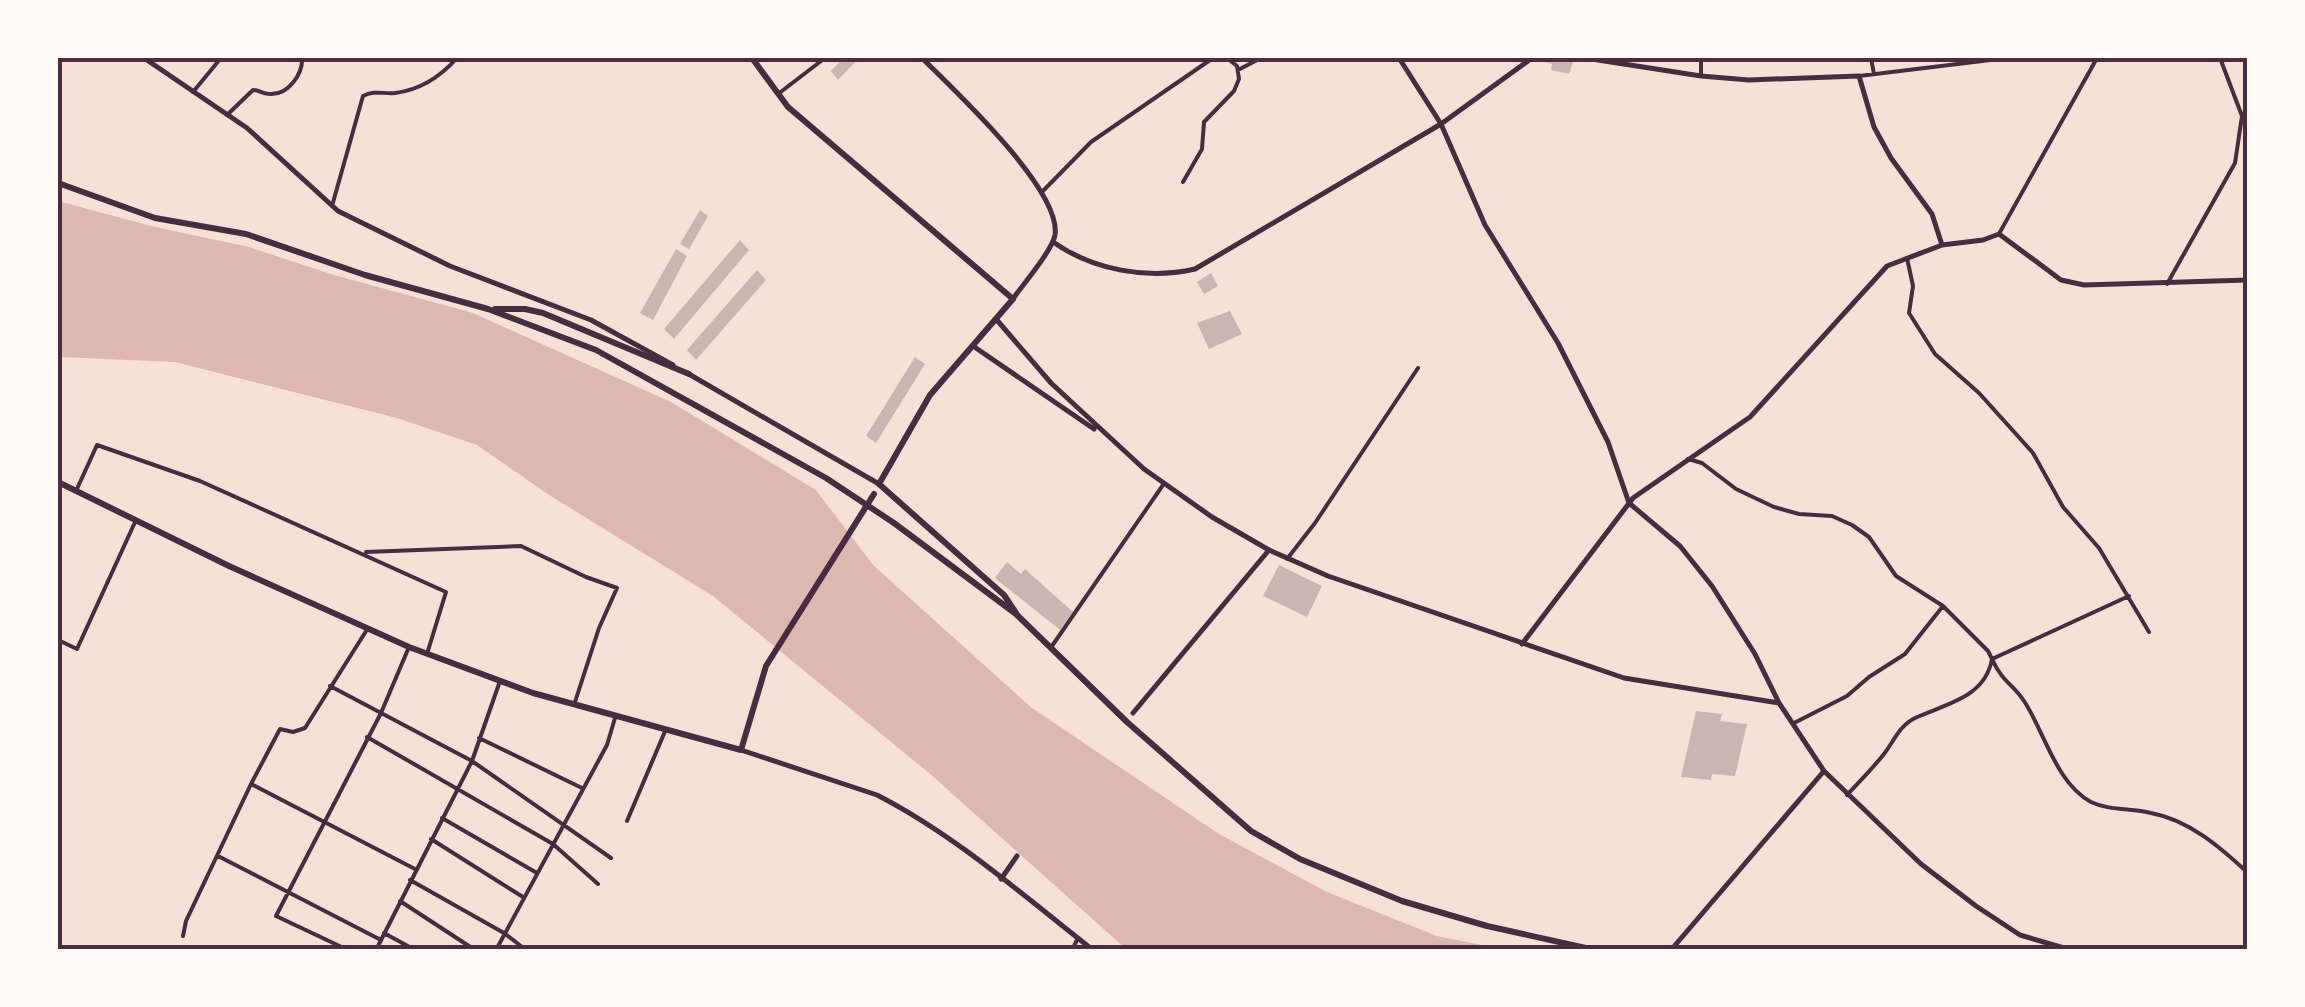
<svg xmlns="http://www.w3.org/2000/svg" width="2305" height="1007" viewBox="0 0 2305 1007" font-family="'Titillium Web',sans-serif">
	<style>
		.water { fill: #dcb8b0 }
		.building { fill: #ccb4b1 }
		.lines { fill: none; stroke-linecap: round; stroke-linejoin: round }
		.minor { stroke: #4a2c40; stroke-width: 4 }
		.tertiary { stroke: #4a2c40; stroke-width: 5 }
		.secondary { stroke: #4a2c40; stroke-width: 5 }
		.primary { stroke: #4a2c40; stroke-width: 6 }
		.trunk { stroke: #4a2c40; stroke-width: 6 }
		.neatline { fill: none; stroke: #4a2c40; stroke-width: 4 }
	</style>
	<rect width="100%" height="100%" fill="#f7e1d7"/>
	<path class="water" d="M58 201 151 226 249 247 334 275 473 313 671 402 816 490 873 565 1032 708 1219 834 1327 892 1437 936 1502 949H1126L929 773 713 596 549 495 477 445 397 418 175 362 58 357Z"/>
	<path class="building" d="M843 58H859L838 80 831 71Z
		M1543 58H1569L1574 59 1569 74 1551 70 1552 64 1545 62Z
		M700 210 708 216 689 249 680 244Z
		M740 240 749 250 674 339 664 329Z
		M676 249 687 256 653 320 640 313Z
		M757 270 766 280 696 360 687 350Z
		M1211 273 1218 286 1204 294 1197 282Z
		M1230 311 1242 334 1209 349 1197 323Z
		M915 357 925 364 876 443 866 436Z
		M1007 562 1021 574 1025 569 1073 612 1060 630 995 578Z
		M1279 565 1322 586 1307 617 1263 596Z
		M1696 711 1722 714 1720 721 1747 724 1735 776 1712 774 1711 780 1681 777Z"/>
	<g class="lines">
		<path class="minor" d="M1871 58 1874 74
			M1238 70 1261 58
			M1701 76V58
			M1859 76 2007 58
			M193 92 221 58
			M778 94 825 58
			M2248 109 2242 116 2248 118
			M227 115 253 90C258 90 264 94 270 94 289 95 303 73 302 58
			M1183 182 1202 149 1204 122 1234 91 1239 79 1237 66 1227 58
			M1041 193 1091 142 1213 58
			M332 206 363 96C374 90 383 94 395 93 420 90 441 76 457 58
			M2000 232 2097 58
			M1907 258 1913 286 1909 313 1935 354 1979 393 2033 453 2063 507 2099 548 2149 632
			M2167 284 2235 163 2242 116 2220 58
			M1688 459 1702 463 1736 489 1774 507 1799 514 1832 516 1852 525 1869 537 1896 576 1943 606 1988 651 1992 659C1985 698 1945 704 1915 718 1899 726 1894 741 1884 754 1873 768 1859 782 1847 795
			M76 491 97 445 200 481 446 592 427 654
			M366 552 521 546 586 577 617 588 599 628 574 705
			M1287 559 1315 523 1418 368
			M2129 596 1992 659C2003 683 2012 683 2024 701 2045 733 2056 783 2091 802 2110 811 2131 808 2151 813 2189 820 2220 847 2248 873
			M58 640 77 649 136 520
			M1052 646 1163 485
			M330 686 472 761 611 858
			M1794 723 1847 696 1869 677 1905 654 1943 606
			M367 737 553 844 598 884
			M479 738 582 788
			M251 784 415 869
			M442 818 537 873
			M627 821 666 729
			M431 839 523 897
			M218 856 381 940
			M410 880 504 933 526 950
			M400 901 475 950
			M384 933 415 950
			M183 936 186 921 251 784 280 729 293 732 305 728 368 628
			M348 950 276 916 381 713 409 647
			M376 950 472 761 500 681
			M496 950 607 745 615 718
			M1072 950 1078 938"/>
		<path class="tertiary" d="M144 58 247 128 338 211 450 266 591 320 673 365
			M1585 58 1701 76 1749 80 1859 76 1874 127 1891 158 1932 214 1942 245 1983 240 1999 234 2061 280 2084 285 2248 280
			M1441 124 1532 58
			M687 373 879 484
			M1522 644 1633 498 1750 417 1887 266 1942 245
			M1133 713 1269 550
			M1001 879 1017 856"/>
		<path class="secondary" d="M922 58C953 89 1062 190 1055 235 1052 251 1023 284 1013 299
			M1399 58 1441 124 1485 225 1558 343 1608 442 1629 503 1680 546 1712 586 1755 654 1779 703 1824 771 1921 864 1976 906 2020 935 2071 950
			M1053 242C1093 270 1147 280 1195 269L1441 124
			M996 319 1051 383 1144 469 1212 517 1269 550 1328 576 1624 678 1779 703
			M973 346 1094 429
			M741 750 877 795C955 835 1024 896 1093 950
			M1671 950 1824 771"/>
		<path class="primary" d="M58 482 229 566 409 647 533 693 741 750 766 666 874 494"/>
		<path class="trunk" d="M752 58 788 107 1013 299 930 395 879 484 1004 595 1016 613
			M58 183 155 218 246 234 365 275 488 309 596 350 826 478 894 523 1016 614 1127 722 1251 831 1300 859 1402 901 1487 926 1595 950
			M495 309H525L543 313 689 374"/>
	</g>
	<rect width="2305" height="1007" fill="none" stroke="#fffaf5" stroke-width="120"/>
	<rect x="60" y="60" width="2185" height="887" class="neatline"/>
</svg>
